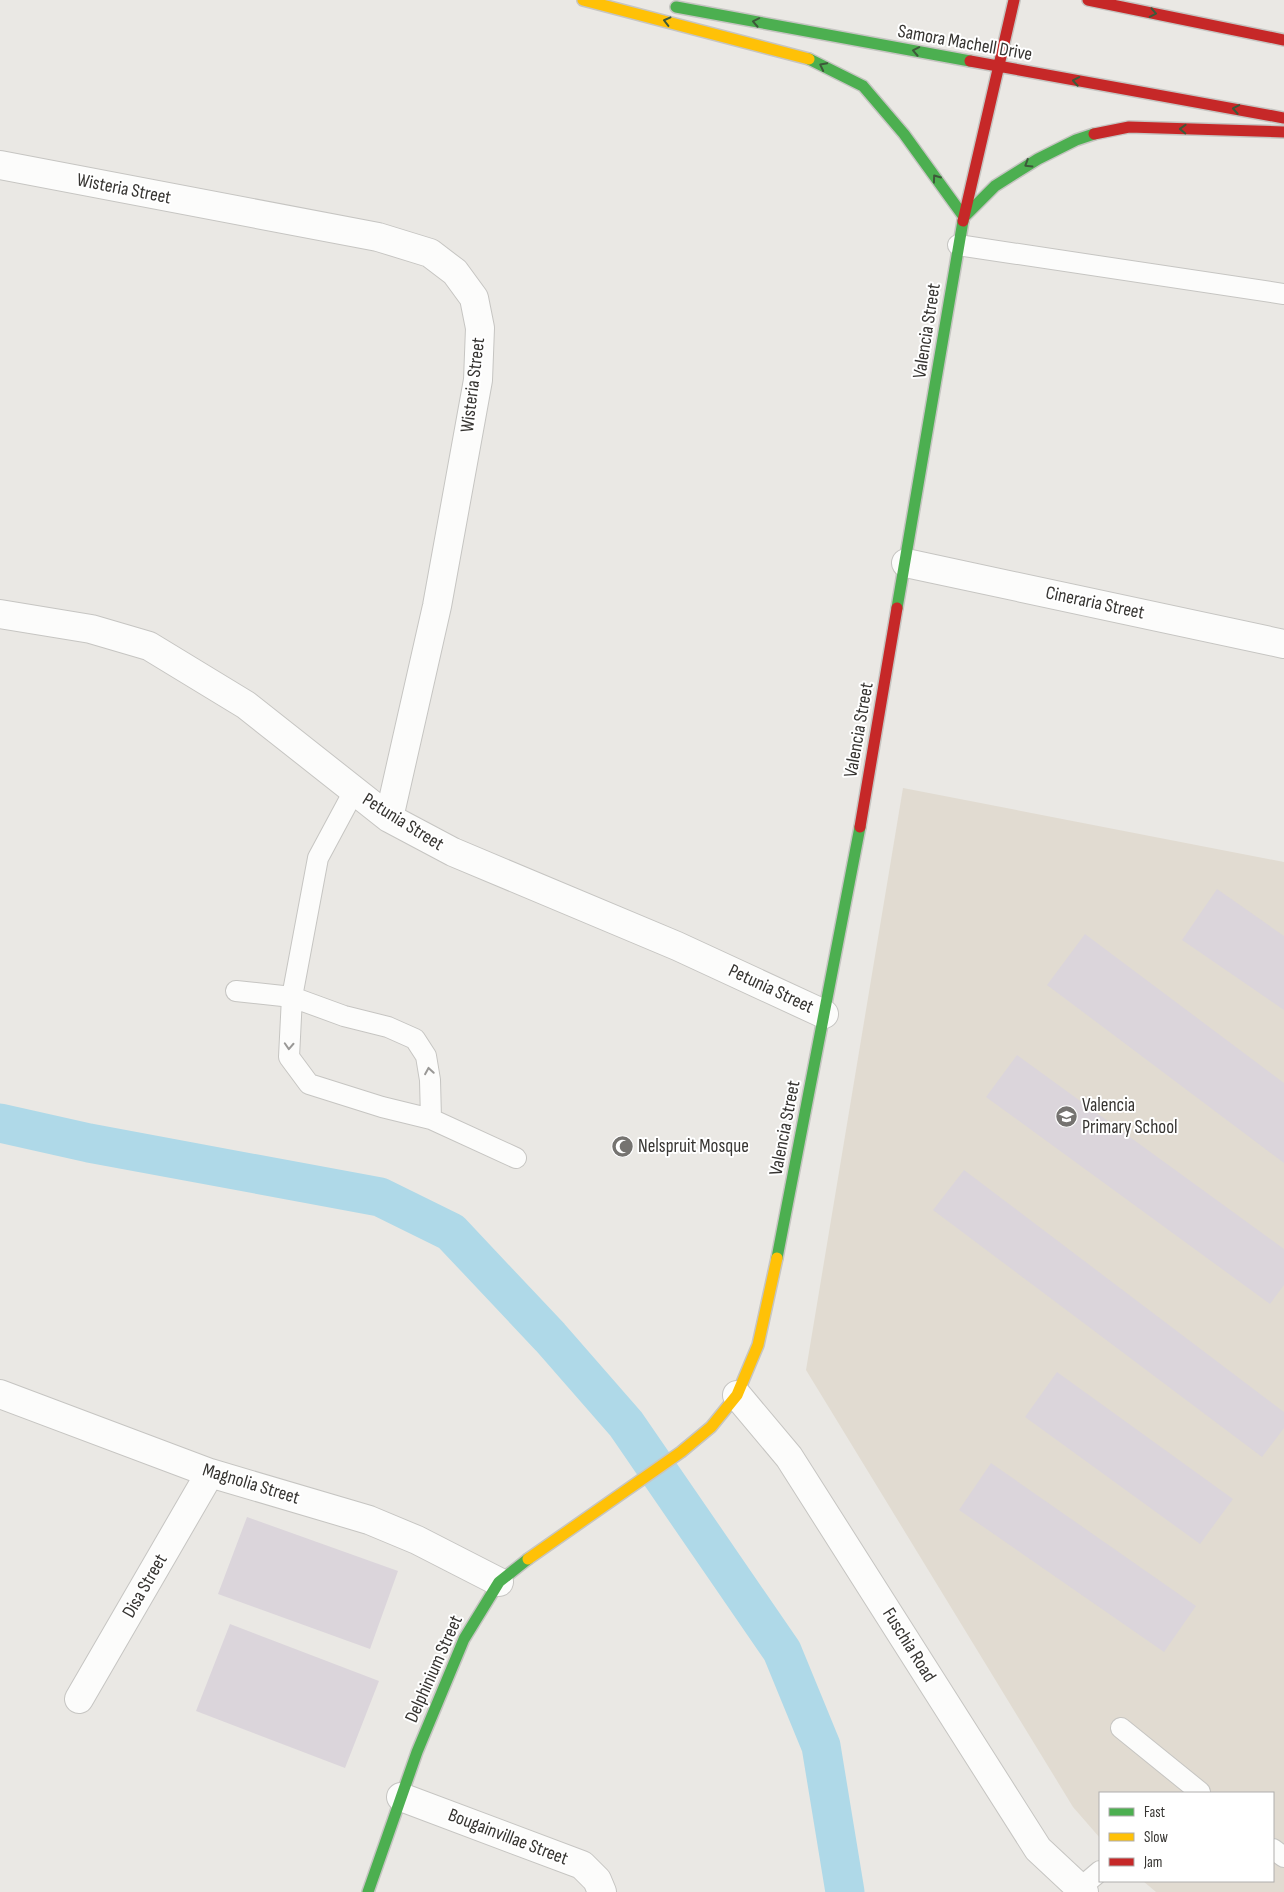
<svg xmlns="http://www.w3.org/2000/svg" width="1284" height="1892" viewBox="0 0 1284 1892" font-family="'Sofia Sans Condensed',sans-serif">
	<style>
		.built { fill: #e1dbd1 }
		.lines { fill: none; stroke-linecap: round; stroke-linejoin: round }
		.canal { stroke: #afd9e8; stroke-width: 39 }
		.building { fill: #dbd5db }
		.lane-casing { stroke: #c6c5c2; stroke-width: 22 }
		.street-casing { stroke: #c6c5c2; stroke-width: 30 }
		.fast-casing { stroke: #c6c5c2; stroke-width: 14 }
		.slow-casing { stroke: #c6c5c2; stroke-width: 14 }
		.jam-casing { stroke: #c6c5c2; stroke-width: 14 }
		.lane { stroke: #fcfcfb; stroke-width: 20 }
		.street { stroke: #fcfcfb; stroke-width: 28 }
		.fast { stroke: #4caf50; stroke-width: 11 }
		.slow { stroke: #ffc107; stroke-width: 11 }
		.jam { stroke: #c62828; stroke-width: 11 }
		.oneway { stroke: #3d593a }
		.oneway2 { stroke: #999896 }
		.labels { text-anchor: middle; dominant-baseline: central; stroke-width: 4; stroke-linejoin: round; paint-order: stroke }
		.street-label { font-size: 19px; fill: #363431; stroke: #fff }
		.poi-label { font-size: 19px; fill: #363431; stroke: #fff; text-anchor: start }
	</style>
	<rect width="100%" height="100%" fill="#eae8e4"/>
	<path class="built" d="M903 788 1284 862V1892H1156L1143 1881H1273V1793H1100V1838L1073 1807 806 1370Z"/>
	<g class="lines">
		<path class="canal" d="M0 1123 89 1143 380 1197 451 1232 550 1337 626 1424 782 1651 821 1746 845 1892"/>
	</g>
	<path class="building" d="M1217 889 1284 936V1010L1182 940Z
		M1085 934 1284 1083V1163L1047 985Z
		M1017 1055 1284 1249V1285L1270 1304 986 1097Z
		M964 1170 1284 1412V1428L1262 1457 933 1210Z
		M1057 1372 1233 1499 1200 1544 1025 1417Z
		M991 1463 1196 1606 1164 1652 959 1510Z
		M247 1517 398 1571 370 1649 218 1594Z
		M230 1624 379 1681 345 1768 196 1711Z"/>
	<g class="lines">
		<defs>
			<path id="lane" d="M958 245 1284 294
				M354 791 318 858 292 997 289 1057 309 1084 382 1107 431 1119 516 1158
				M236 991 292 997 344 1016 388 1027 415 1039 426 1056 430 1080 431 1119
				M1121 1728 1200 1792
				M1273 1849 1284 1857
				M1080 1888 1100 1871"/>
			<path id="street" d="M0 165 378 237 430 253 455 272 474 298 480 328 478 380 437 606 389 818
				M906 563 1284 644
				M0 614 91 629 149 646 246 705 389 818 453 852 677 946 824 1014
				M0 1394 210 1473 369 1520 417 1540 499 1582
				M737 1395 789 1457 1038 1849 1084 1892
				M79 1699 210 1473
				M401 1797 582 1865 597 1880 602 1892"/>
			<path id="fast" d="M676 7 970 61
				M809 59 863 86 904 134 964 217 995 186 1038 159 1076 140 1094 134
				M897 608 963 221
				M777 1258 860 827
				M368 1892 417 1752 464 1639 499 1582 528 1559"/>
			<path id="slow" d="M583 0 809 59
				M528 1559 681 1452 711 1427 737 1395 758 1345 777 1258"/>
			<path id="jam" d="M1088 0 1284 40
				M970 61 1284 118
				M1094 134 1129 127 1284 132
				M963 221 1014 0
				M860 827 897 608"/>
		</defs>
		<use href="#lane" class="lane-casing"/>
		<use href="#street" class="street-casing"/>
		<use href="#fast" class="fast-casing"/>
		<use href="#slow" class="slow-casing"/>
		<use href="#jam" class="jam-casing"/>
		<use href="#lane" class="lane"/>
		<use href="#street" class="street"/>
		<use href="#fast" class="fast"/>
		<use href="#slow" class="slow"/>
		<use href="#jam" class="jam"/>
	</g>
	<defs><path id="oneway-chevron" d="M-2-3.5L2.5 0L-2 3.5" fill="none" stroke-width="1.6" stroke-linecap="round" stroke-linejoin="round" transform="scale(1.25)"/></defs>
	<g class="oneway">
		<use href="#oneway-chevron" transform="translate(1153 13) rotate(11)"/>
		<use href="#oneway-chevron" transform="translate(667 21) rotate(-166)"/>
		<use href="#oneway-chevron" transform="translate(756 22) rotate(-169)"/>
		<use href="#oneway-chevron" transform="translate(916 51) rotate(-169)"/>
		<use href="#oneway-chevron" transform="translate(823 66) rotate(-153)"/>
		<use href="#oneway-chevron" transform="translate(1076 81) rotate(-170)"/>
		<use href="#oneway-chevron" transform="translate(1236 109) rotate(-170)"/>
		<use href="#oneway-chevron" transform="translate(1183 129) rotate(-178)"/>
		<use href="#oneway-chevron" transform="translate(1028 164) rotate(148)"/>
		<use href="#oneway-chevron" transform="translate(936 178) rotate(-126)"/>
	</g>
	<g class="oneway2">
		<use href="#oneway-chevron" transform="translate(289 1046) rotate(93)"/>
		<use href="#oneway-chevron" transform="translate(429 1071) rotate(-99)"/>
	</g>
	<defs>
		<symbol id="school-disc" viewBox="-11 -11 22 22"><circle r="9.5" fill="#757370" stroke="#fff"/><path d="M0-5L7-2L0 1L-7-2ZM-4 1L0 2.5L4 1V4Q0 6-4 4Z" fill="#fff"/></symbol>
		<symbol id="mosque-disc" viewBox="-11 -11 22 22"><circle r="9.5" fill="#757370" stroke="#fff"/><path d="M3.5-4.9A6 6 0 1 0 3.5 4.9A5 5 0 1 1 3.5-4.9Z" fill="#fff"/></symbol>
	</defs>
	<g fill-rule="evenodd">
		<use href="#school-disc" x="1054" y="1104" width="25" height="25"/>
		<use href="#mosque-disc" x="610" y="1134" width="25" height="25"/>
	</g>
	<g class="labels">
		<g class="street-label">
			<text transform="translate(965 43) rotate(10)">Samora Machell Drive</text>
			<text transform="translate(124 189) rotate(11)">Wisteria Street</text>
			<text transform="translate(927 331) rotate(-81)">Valencia Street</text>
			<text transform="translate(473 385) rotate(-83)">Wisteria Street</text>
			<text transform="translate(1095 603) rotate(12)">Cineraria Street</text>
			<text transform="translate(859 730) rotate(-80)">Valencia Street</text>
			<text transform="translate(403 822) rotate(32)">Petunia Street</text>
			<text transform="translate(771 989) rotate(25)">Petunia Street</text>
			<text transform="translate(785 1128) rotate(-79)">Valencia Street</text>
			<text transform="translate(251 1484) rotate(17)">Magnolia Street</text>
			<text transform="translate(145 1586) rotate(-60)">Disa Street</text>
			<text transform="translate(909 1645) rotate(58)">Fuschia Road</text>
			<text transform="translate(434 1669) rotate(-66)">Delphinium Street</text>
			<text transform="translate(508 1837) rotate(21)">Bougainvillae Street</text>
		</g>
		<g class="poi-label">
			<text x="1082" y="1105">Valencia<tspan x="1082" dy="22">Primary School</tspan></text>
			<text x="638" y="1146">Nelspruit Mosque</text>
		</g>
	</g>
	<rect x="1099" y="1792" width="175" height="90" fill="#ffffff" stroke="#afaead"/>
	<rect x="1109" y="1808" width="25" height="8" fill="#4caf50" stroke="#afaead"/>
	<text x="1144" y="1817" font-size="15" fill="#363431">Fast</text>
	<rect x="1109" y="1833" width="25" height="8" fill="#ffc107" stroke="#afaead"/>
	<text x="1144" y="1842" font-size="15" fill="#363431">Slow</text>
	<rect x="1109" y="1858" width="25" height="8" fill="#c62828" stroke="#afaead"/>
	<text x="1144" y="1867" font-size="15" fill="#363431">Jam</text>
</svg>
